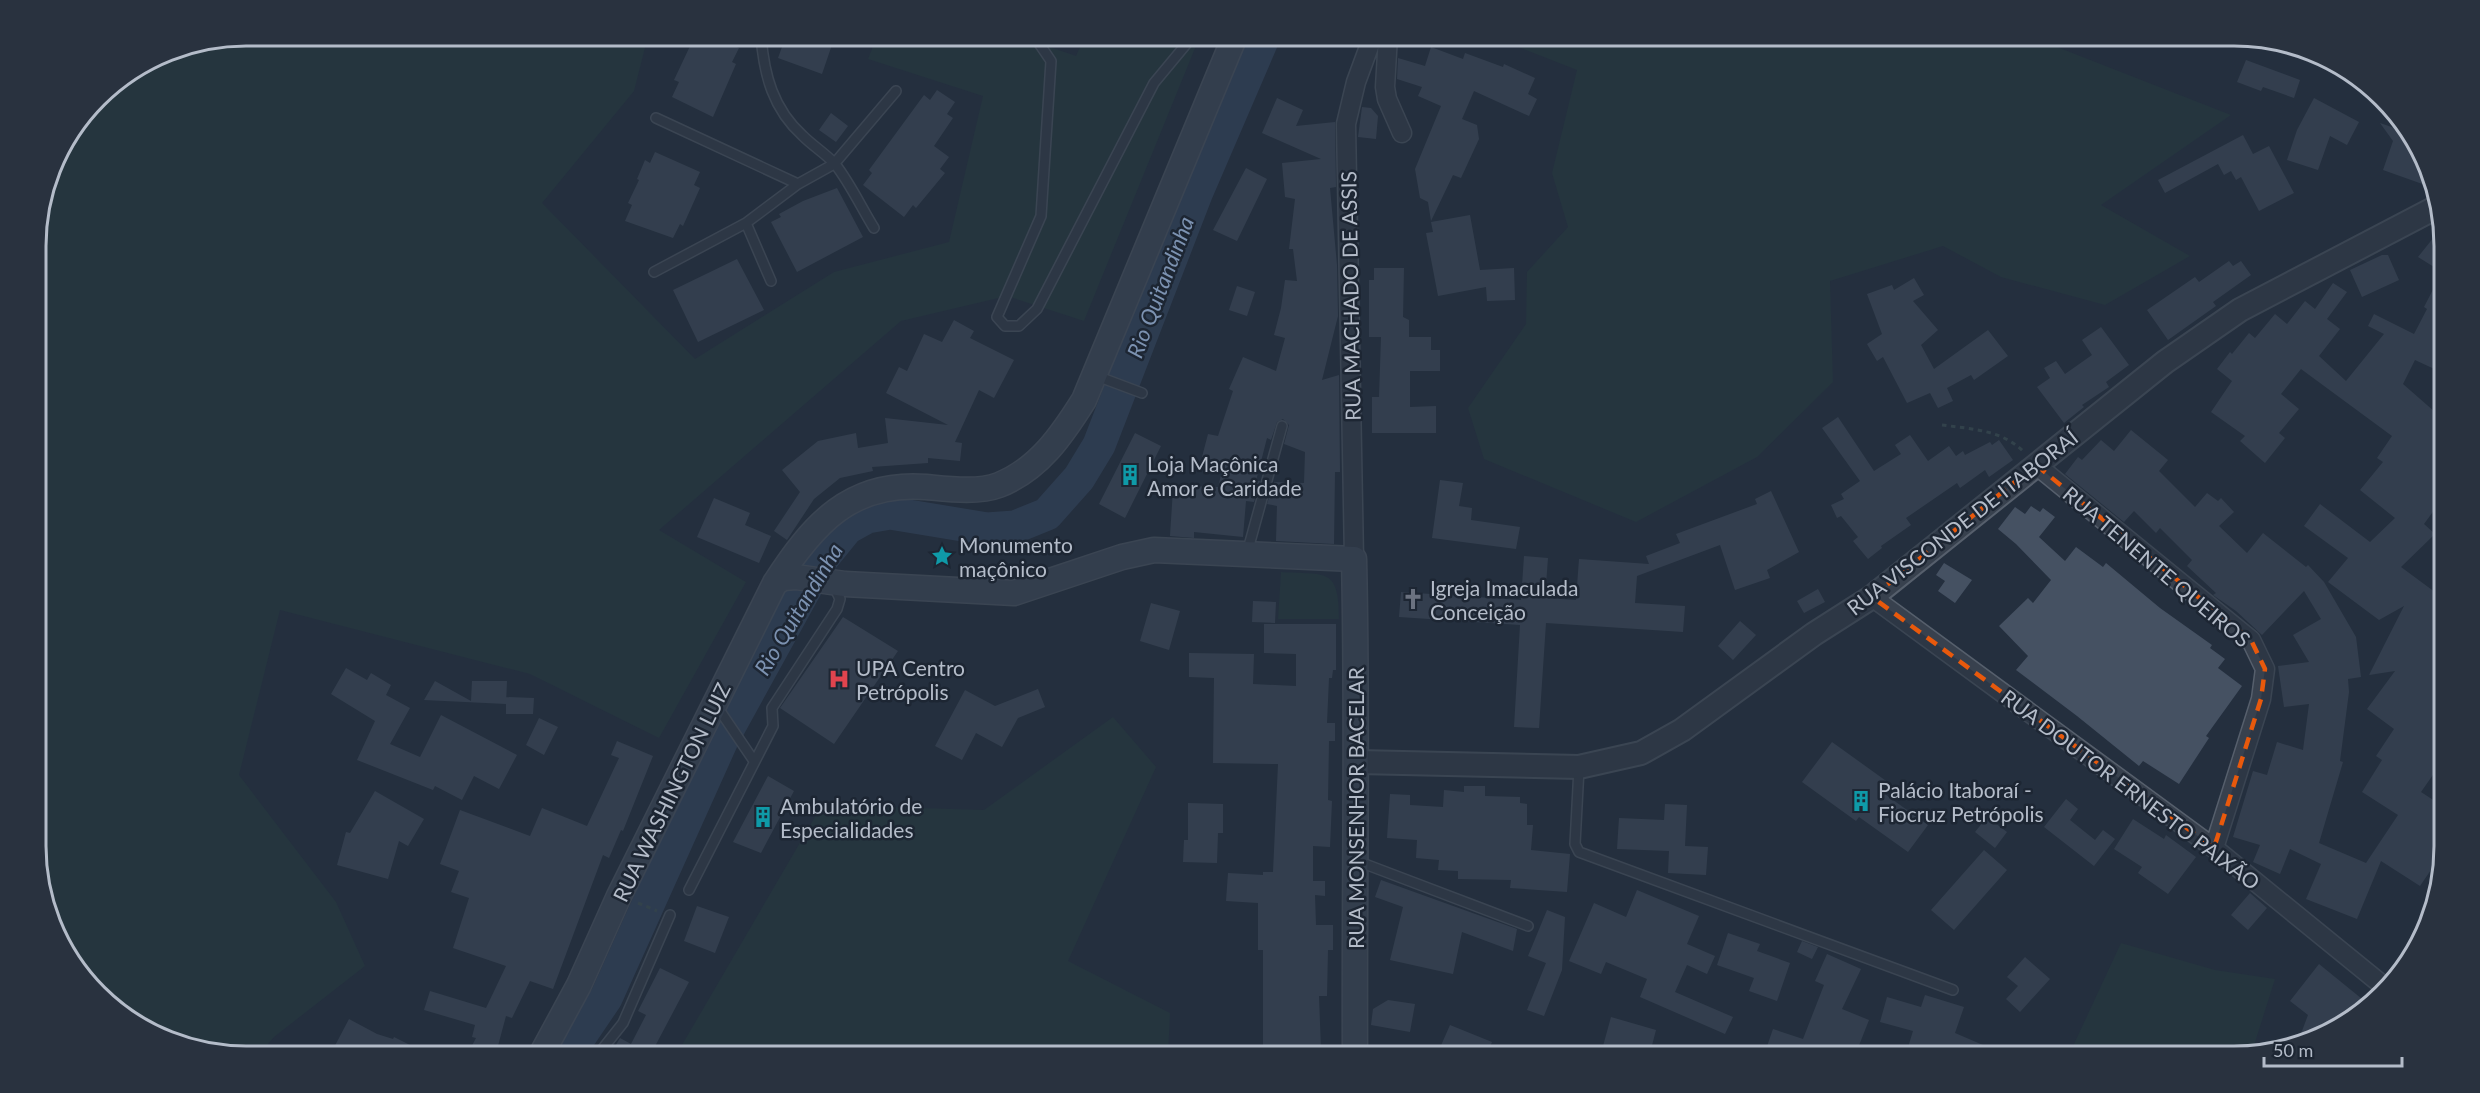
<svg xmlns="http://www.w3.org/2000/svg" width="2480" height="1093" viewBox="0 0 2480 1093" font-family="Lato,sans-serif">
	<style>
		.green { fill: #263c3f }
		.lines { fill: none; stroke-linecap: round; stroke-linejoin: round }
		.river { stroke: #394c67; stroke-width: 33 }
		.building { fill: #455162 }
		.service-casing { stroke: #565f6c; stroke-width: 12 }
		.minor-casing { stroke: #565f6c; stroke-width: 21 }
		.tertiary-casing { stroke: #565f6c; stroke-width: 26 }
		.secondary-casing { stroke: #565f6c; stroke-width: 27 }
		.path { stroke: #44595c; stroke-width: 3; stroke-dasharray: 4.5 4.5; stroke-linecap: butt }
		.service { stroke: #38414e; stroke-width: 9 }
		.minor { stroke: #38414e; stroke-width: 18 }
		.tertiary { stroke: #38414e; stroke-width: 22 }
		.secondary { stroke: #465061; stroke-width: 24 }
		.marked { fill: none; stroke: #e8590c; stroke-width: 4.5; stroke-dasharray: 12 8; stroke-linejoin: round }
		.labels { text-anchor: middle; dominant-baseline: central; stroke-width: 5; stroke-linejoin: round; paint-order: stroke }
		.street-label { font-size: 21px; fill: #b4bcc9; stroke: #1d2633 }
		.poi-label { font-size: 21px; fill: #b4bcc9; stroke: #1d2633; text-anchor: start }
		.water-label { font-size: 22px; font-style: italic; fill: #7c92b1; stroke: #1d2633 }
		.rim { fill: none; stroke: #b4bcc9; stroke-width: 3 }
	</style>
	<rect width="100%" height="100%" fill="#242f3e"/>
	<path class="green" d="M247 36H648L634 91 542 203 695 359 834 272 949 242 983 96 868 59 877 36H1018L1076 56 1085 36H1200L1084 321 1007 296 901 321 659 530 746 582 659 738 530 674 280 610 239 775 336 902 365 966 274 1037 257 1057 166 1041 80 975 38 874 36 232 58 154 107 88 166 52Z
		M1490 36H2029L2231 115 2101 205 2190 256 2105 305 2001 277 1943 246 1830 281 1833 382 1757 457 1636 522 1484 459 1468 408 1526 324 1527 272 1568 227 1552 173 1577 70Z
		M1281 572C1326 575 1339 567 1339 619H1278Z
		M1113 717 1156 767 1068 961 1170 1013 1168 1057H675L822 805 984 810Z
		M2121 943 2215 970 2275 979 2251 1055 2068 1057Z"/>
	<g class="lines">
		<path class="river" d="M566 1057 606 998 723 738 821 560 847 528 867 517 890 513 987 529 1015 527 1047 514 1079 478 1099 445 1196 194 1264 36"/>
	</g>
	<path class="building" d="M700 36H711L739 48 732 62 736 64 713 117 672 97 679 82 674 80 691 44 695 45Z
		M786 36H835L822 74 778 58Z
		M1431 47 1463 59 1465 53 1503 67 1504 64 1535 78 1528 94 1537 99 1529 116 1474 91 1462 119 1477 125 1479 139 1461 178 1453 175 1431 221 1428 202 1420 198 1415 169 1441 106 1418 96 1422 87 1397 79 1398 58 1425 66Z
		M2246 60 2300 80 2294 98 2263 87 2261 91 2237 82Z
		M937 90 955 102 947 114 953 118 934 146 949 157 940 169 945 173 916 208 913 205 904 217 863 185 872 173 869 170 924 95 930 100Z
		M1277 98 1303 110 1296 126 1335 122 1336 187 1330 188 1337 265 1338 316 1322 380 1339 375 1340 472H1335L1334 544 1276 541 1277 506 1267 504 1274 482 1304 483 1305 452 1284 444 1289 425 1283 419 1277 422 1271 440 1267 438 1256 481H1260L1254 502 1246 501 1243 537 1194 532V538L1170 536 1173 489 1185 490V486L1218 487 1224 463 1202 457 1208 434 1218 436 1233 391 1229 389 1243 357 1276 371 1285 338 1274 335 1281 308 1285 280 1297 281 1293 249H1289L1295 199 1285 197 1282 163 1321 159 1262 133Z
		M2314 98 2359 122 2347 145 2330 136 2318 170 2287 160 2297 130Z
		M1362 107 1371 108 1378 116 1376 139 1358 137Z
		M831 113 848 126 836 142 819 130Z
		M2380 123 2406 132 2428 186 2383 170 2393 141Z
		M2243 135 2253 154 2269 146 2294 193 2259 211 2241 177 2236 180 2231 171 2224 175 2218 164 2165 193 2158 180Z
		M655 152 700 172 694 185 700 188 683 226 680 224 673 238 625 221 632 205 628 203 639 180 637 179 645 160 650 163Z
		M1246 168 1267 179 1237 241 1213 230Z
		M837 188 863 237 797 272 771 222 781 217 779 214 803 201Z
		M1470 215 1480 270 1514 268 1515 300 1487 301 1486 287 1438 296 1426 233 1433 232 1431 222Z
		M2442 227 2443 373 2415 360 2403 384 2443 419V498L2424 524 2435 534 2401 567 2443 598 2444 759 2421 792 2444 807V842L2433 859 2437 861 2420 886 2381 861 2357 919 2306 899 2321 864 2290 849 2280 874 2253 862 2260 845 2233 837 2253 771 2267 775 2277 742 2303 750 2309 704 2284 707 2278 666 2309 662 2293 635 2321 619 2304 591 2262 635 2236 611 2213 595 2216 593 2187 566 2192 560 2160 528 2156 533 2134 511 2124 522 2065 474 2078 457 2082 460 2101 440 2114 451 2131 430 2168 460 2159 471 2195 507 2207 493 2218 501 2221 498 2234 512 2219 526 2247 553 2263 533 2306 567 2308 565 2324 582 2356 637 2361 677 2348 679 2349 692 2340 761 2343 762 2319 843 2366 863 2398 815 2362 792 2382 760 2376 756 2394 729 2367 709 2395 671 2369 675 2404 606 2379 620 2328 582 2348 558 2304 526 2320 504 2370 542 2395 518 2360 490 2383 462 2377 458 2392 436 2301 369 2281 394 2299 409 2279 433 2285 438 2265 463 2240 441 2245 436 2211 412 2232 381 2217 369 2230 352 2232 354 2249 333 2255 338 2275 314 2287 324 2305 301 2315 309 2333 283 2347 292 2327 319 2340 329 2319 356 2346 381 2384 334 2368 326 2374 314 2414 334 2427 309 2424 307 2442 272 2418 257Z
		M2382 255H2388L2399 280 2362 297 2350 270Z
		M737 259 764 310 698 342 673 290Z
		M2229 261 2233 266 2241 261 2251 275 2213 302 2216 306 2168 340 2147 310 2195 277 2199 282Z
		M1374 268H1404L1403 317 1409 320V337H1431V350H1440V371H1410V407L1436 406V433H1372V397H1379L1381 337H1369V280H1374Z
		M1914 278 1924 295 1913 301 1938 330 1921 345 1934 369 1988 330 2008 356 1974 380 1971 375 1947 388 1953 401 1938 408 1930 393 1907 403 1883 357 1877 361 1867 344 1882 334 1867 294 1892 285 1894 290Z
		M1237 286 1255 292 1247 316 1229 310Z
		M954 320 974 331 970 338 1014 360 994 398 979 390 955 442 962 443 960 461 928 458V463L872 467 873 471 840 478 814 499 787 540 774 531 800 492 782 470 818 441 856 433 858 448 888 443 885 418 948 425 886 393 899 367 907 371 924 334 942 342Z
		M2101 327 2129 365 2106 382 2109 387 2082 405 2084 407 2064 423 2037 387 2050 378 2044 368 2056 361 2065 374 2092 355 2082 340Z
		M1838 417 1874 471 1901 454 1895 445 1910 435 1928 461 1949 446 1956 456 1963 451 1965 455 1990 442 1992 445 1999 440 2013 460 1989 477 1985 470 1960 488 1957 483 1906 518 1911 525 1881 546 1882 548 1868 559 1853 541 1858 537 1841 516 1837 518 1831 505 1844 499 1841 494 1860 481 1822 428Z
		M1135 433 1161 446 1125 518 1099 504Z
		M1440 480 1463 483 1459 506 1472 508 1471 520 1520 527 1516 549 1432 538Z
		M1771 491 1799 552 1767 570 1770 578 1735 590 1720 545 1637 576 1635 603 1685 606 1683 632 1546 623 1539 728 1514 727 1520 625 1399 617 1401 592 1521 600 1524 556 1548 558 1545 598 1576 600 1579 559 1649 564 1646 556 1680 543 1676 534 1757 504 1755 499Z
		M714 498 750 513 745 525 771 536 759 563 697 537Z
		M2031 506 2040 512 2043 508 2055 517 2039 537 2065 561 2076 547 2103 567 2106 563 2160 608 2212 645 2210 648 2225 659 2218 668 2242 686 2206 736 2209 738 2179 784 2143 761 2139 766 2077 716 2016 670 2028 656 1999 626 2028 598 2033 603 2051 580 2016 544 1998 529 2015 507 2025 514Z
		M1944 563 1972 580 1955 603 1938 591 1945 581 1936 575Z
		M1818 589 1825 602 1804 613 1797 601Z
		M1253 601 1276 602 1275 623 1252 622Z
		M1151 603 1180 611 1169 650 1140 641Z
		M843 617 898 651 834 744 780 708Z
		M1740 621 1756 635 1733 660 1718 646Z
		M1264 624H1336V670H1333L1332 678H1329L1327 723H1335V741H1329L1328 800 1332 801 1330 847 1313 846V881H1325V896L1315 895 1316 925H1333V950H1328L1327 996H1319L1321 1050H1289V1057H1263V950H1258V903L1226 901 1228 873 1263 875V872H1273L1278 764 1213 763 1214 678 1189 677V653L1254 654 1253 684 1296 686V654L1264 653Z
		M346 668 367 680 371 673 391 685 386 695 410 708 390 744 420 757 441 715 517 755 499 789 474 776 462 800 435 786 433 790 357 760 375 721 331 694Z
		M435 681 471 701 472 681H507L506 704 424 700Z
		M1038 689 1045 707 1018 718 1002 747 976 733 962 760 935 746 965 690 995 706Z
		M506 697 534 698 533 714H506Z
		M539 718 558 727 544 755 526 745Z
		M617 741 653 756 623 831 621 830 609 858 603 855 553 989 530 981 512 1018 506 1016 495 1057H466L476 1038 472 1037 475 1025 424 1010 430 991 486 1008 506 966 453 948 469 898 451 892 459 871 440 864 460 810 530 836 542 808 587 826 619 758 611 755Z
		M1832 742 1889 783 1882 792 1928 825 1908 852 1859 817 1856 821 1802 782Z
		M768 776 794 791 761 853 733 842Z
		M1464 786H1485V796L1520 797V803L1527 804V825H1533L1531 850 1570 854 1567 892 1510 888 1511 880 1458 879V871L1438 870 1439 860 1416 858 1417 840 1387 838 1390 794 1410 795V805L1443 807 1444 790 1464 792Z
		M375 791 424 819 408 846 399 841 388 879 337 865 346 832 350 833Z
		M2066 799 2078 809 2070 820 2095 840 2103 830 2115 839 2094 866 2044 827Z
		M1188 803 1223 804V833H1218L1217 863 1183 862 1184 840H1188Z
		M1665 804 1687 805 1685 846 1708 847 1706 875 1668 873 1669 851 1617 849 1619 818 1664 820Z
		M1987 817 2007 832 1995 848 1975 832Z
		M2133 819 2164 839 2166 835 2196 857 2168 894 2138 873 2142 867 2114 849Z
		M1984 850 2007 870 1954 930 1931 910Z
		M1381 880 1517 929 1513 951 1462 932 1453 974 1390 960 1403 907 1375 897Z
		M1637 890 1699 916 1687 944 1715 956 1707 974 1687 965 1675 992 1733 1017 1725 1034 1640 997 1647 979 1606 962 1601 974 1569 961 1594 903 1626 917Z
		M2250 893 2267 908 2248 930 2231 915Z
		M697 906 729 917 715 953 684 941Z
		M1547 910 1565 917 1562 970 1544 1016 1527 1010 1546 963 1528 956Z
		M1728 933 1760 944 1757 951 1790 963 1777 1001 1749 991 1754 978 1717 965Z
		M1802 941 1818 947 1812 959 1797 952Z
		M1827 954 1861 969 1842 1009 1869 1020 1858 1048 1854 1047 1851 1057H1778L1765 1052 1773 1029 1803 1039 1824 985 1815 981Z
		M2025 957 2050 979 2020 1012 2006 999 2018 986 2007 977Z
		M2319 964 2367 1003 2351 1021 2299 1039 2308 1015 2290 1001Z
		M660 968 689 982 652 1052 648 1050 647 1052 656 1057H609L620 1038 631 1044 646 1015 638 1011Z
		M1925 995 1964 1007 1955 1033 2011 1057H1905L1913 1031 1880 1022 1887 997 1921 1007Z
		M1388 1000 1415 1004 1410 1032 1371 1025 1373 1009Z
		M1611 1017 1656 1030 1649 1057H1600Z
		M349 1019 377 1034 393 1039 394 1037 434 1057H329Z
		M1450 1025 1492 1042 1486 1057H1455L1439 1050Z"/>
	<g class="lines">
		<defs>
			<path id="service" d="M761 36C764 75 773 109 803 136 813 146 826 154 835 164 850 183 861 207 874 228
				M1034 36 1051 61 1041 216 997 317 1005 326H1019L1037 309 1154 83 1193 36
				M656 118 798 184
				M746 223 771 281
				M654 272 746 223 798 184 834 164 896 91
				M1094 375 1142 393
				M1247 553 1282 426
				M716 705 754 761
				M1579 768 1575 844 1579 852 1953 990
				M1357 861 1528 926
				M689 890 773 726 772 708 837 609 840 599 834 586
				M596 1057 623 1023 670 915"/>
			<path id="minor" d="M1388 36 1385 87 1387 99 1402 133
				M2036 465 2251 640 2265 669 2261 699 2214 848
				M1354 559 1346 124 1356 82 1373 36
				M1872 597 2214 848 2386 988"/>
			<path id="tertiary" d="M1358 762 1579 767 1641 753 1682 730 1814 634 1872 597 2165 362 2240 310 2437 207"/>
			<path id="secondary" d="M775 583 783 578 796 577 845 584 1014 593 1122 557 1154 550 1354 559C1358 725 1354 891 1355 1057
				M540 1057 579 985 619 896 775 583C813 524 851 481 926 487 948 489 978 493 999 485 1039 469 1062 435 1084 400L1235 36"/>
		</defs>
		<use href="#service" class="service-casing"/>
		<use href="#minor" class="minor-casing"/>
		<use href="#tertiary" class="tertiary-casing"/>
		<use href="#secondary" class="secondary-casing"/>
		<path class="path" d="M1942 425C1972 429 2002 430 2024 452
			M638 903 657 911"/>
		<use href="#service" class="service"/>
		<use href="#minor" class="minor"/>
		<use href="#tertiary" class="tertiary"/>
		<use href="#secondary" class="secondary"/>
	</g>
	<path d="M0 0H2480V1093H0ZM2036 465 2251 640 2265 669 2261 699 2214 848 1872 597Z" fill="#242f3e" fill-opacity=".55" fill-rule="evenodd"/>
	<path class="marked" d="M2036 465 2251 640 2265 669 2261 699 2214 848 1872 597Z"/>
	<defs>
		<symbol id="building-bare" viewBox="-9 -9 18 18"><path d="M-4-6H4V6H1V3H-1V6H-4ZM-2.5-4.3h1.7v1.8h-1.7ZM.8-4.3h1.7v1.8H.8ZM-2.5-1h1.7V.8h-1.7ZM.8-1h1.7V.8H.8Z" fill="#0f9aa8" stroke="#1d2633" stroke-width="2.5" paint-order="stroke"/></symbol>
		<symbol id="sight-bare" viewBox="-9 -9 18 18"><path d="M0-6L1.8-2.2L6-1.7L2.9 1.2L3.7 5.4L0 3.3L-3.7 5.4L-2.9 1.2L-6-1.7L-1.8-2.2Z" fill="#0f9aa8" stroke="#1d2633" stroke-width="2.5" paint-order="stroke"/></symbol>
		<symbol id="church-bare" viewBox="-9 -9 18 18"><path d="M-1.2-6h2.4v3.5h3.3v2.4h-3.3V6h-2.4V-.1h-3.3v-2.4h3.3Z" fill="#6b7280" stroke="#1d2633" stroke-width="2.5" paint-order="stroke"/></symbol>
		<symbol id="hospital-bare" viewBox="-9 -9 18 18"><path d="M-5-5h3v3.5h4V-5h3V5h-3V1.5h-4V5h-3Z" fill="#e0444e" stroke="#1d2633" stroke-width="2.5" paint-order="stroke"/></symbol>
	</defs>
	<g fill-rule="evenodd">
		<use href="#building-bare" x="1115" y="460" width="30" height="30"/>
		<use href="#sight-bare" x="927" y="541" width="30" height="30"/>
		<use href="#church-bare" x="1398" y="584" width="30" height="30"/>
		<use href="#hospital-bare" x="824" y="664" width="30" height="30"/>
		<use href="#building-bare" x="1846" y="786" width="30" height="30"/>
		<use href="#building-bare" x="748" y="802" width="30" height="30"/>
	</g>
	<g class="labels">
		<g class="street-label">
			<text transform="translate(1350 296) rotate(-91)">RUA MACHADO DE ASSIS</text>
			<text transform="translate(1962 522) rotate(-38)">RUA VISCONDE DE ITABORAÍ</text>
			<text transform="translate(2157 566) rotate(40)">RUA TENENTE QUEIROS</text>
			<text transform="translate(2131 789) rotate(37)">RUA DOUTOR ERNESTO PAIXÃO</text>
			<text transform="translate(671 792) rotate(-64)">RUA WASHINGTON LUIZ</text>
			<text transform="translate(1355 808) rotate(-90)">RUA MONSENHOR BACELAR</text>
		</g>
		<g class="poi-label">
			<text x="1147" y="463">Loja Maçônica<tspan x="1147" dy="24">Amor e Caridade</tspan></text>
			<text x="959" y="544">Monumento<tspan x="959" dy="24">maçônico</tspan></text>
			<text x="1430" y="587">Igreja Imaculada<tspan x="1430" dy="24">Conceição</tspan></text>
			<text x="856" y="667">UPA Centro<tspan x="856" dy="24">Petrópolis</tspan></text>
			<text x="1878" y="789">Palácio Itaboraí -<tspan x="1878" dy="24">Fiocruz Petrópolis</tspan></text>
			<text x="780" y="805">Ambulatório de<tspan x="780" dy="24">Especialidades</tspan></text>
		</g>
		<g class="water-label">
			<text transform="translate(1160 287) rotate(-69)">Rio Quitandinha</text>
			<text transform="translate(798 609) rotate(-59)">Rio Quitandinha</text>
		</g>
	</g>
	<path d="M0 0H2480V1093H0ZM246 46H2234A200 200 0 0 1 2434 246V846A200 200 0 0 1 2234 1046H246A200 200 0 0 1 46 846V246A200 200 0 0 1 246 46Z" fill="#29323f" fill-rule="evenodd"/>
	<path class="rim" d="M246 46H2234A200 200 0 0 1 2434 246V846A200 200 0 0 1 2234 1046H246A200 200 0 0 1 46 846V246A200 200 0 0 1 246 46Z"/>
	<path d="M2264 1057v9h138v-9" fill="none" stroke="#b4bcc9" stroke-width="3"/>
	<text x="2273" y="1057" font-size="18" fill="#b4bcc9" stroke="#1d2633" stroke-width="4.5" paint-order="stroke">50 m</text>
</svg>
